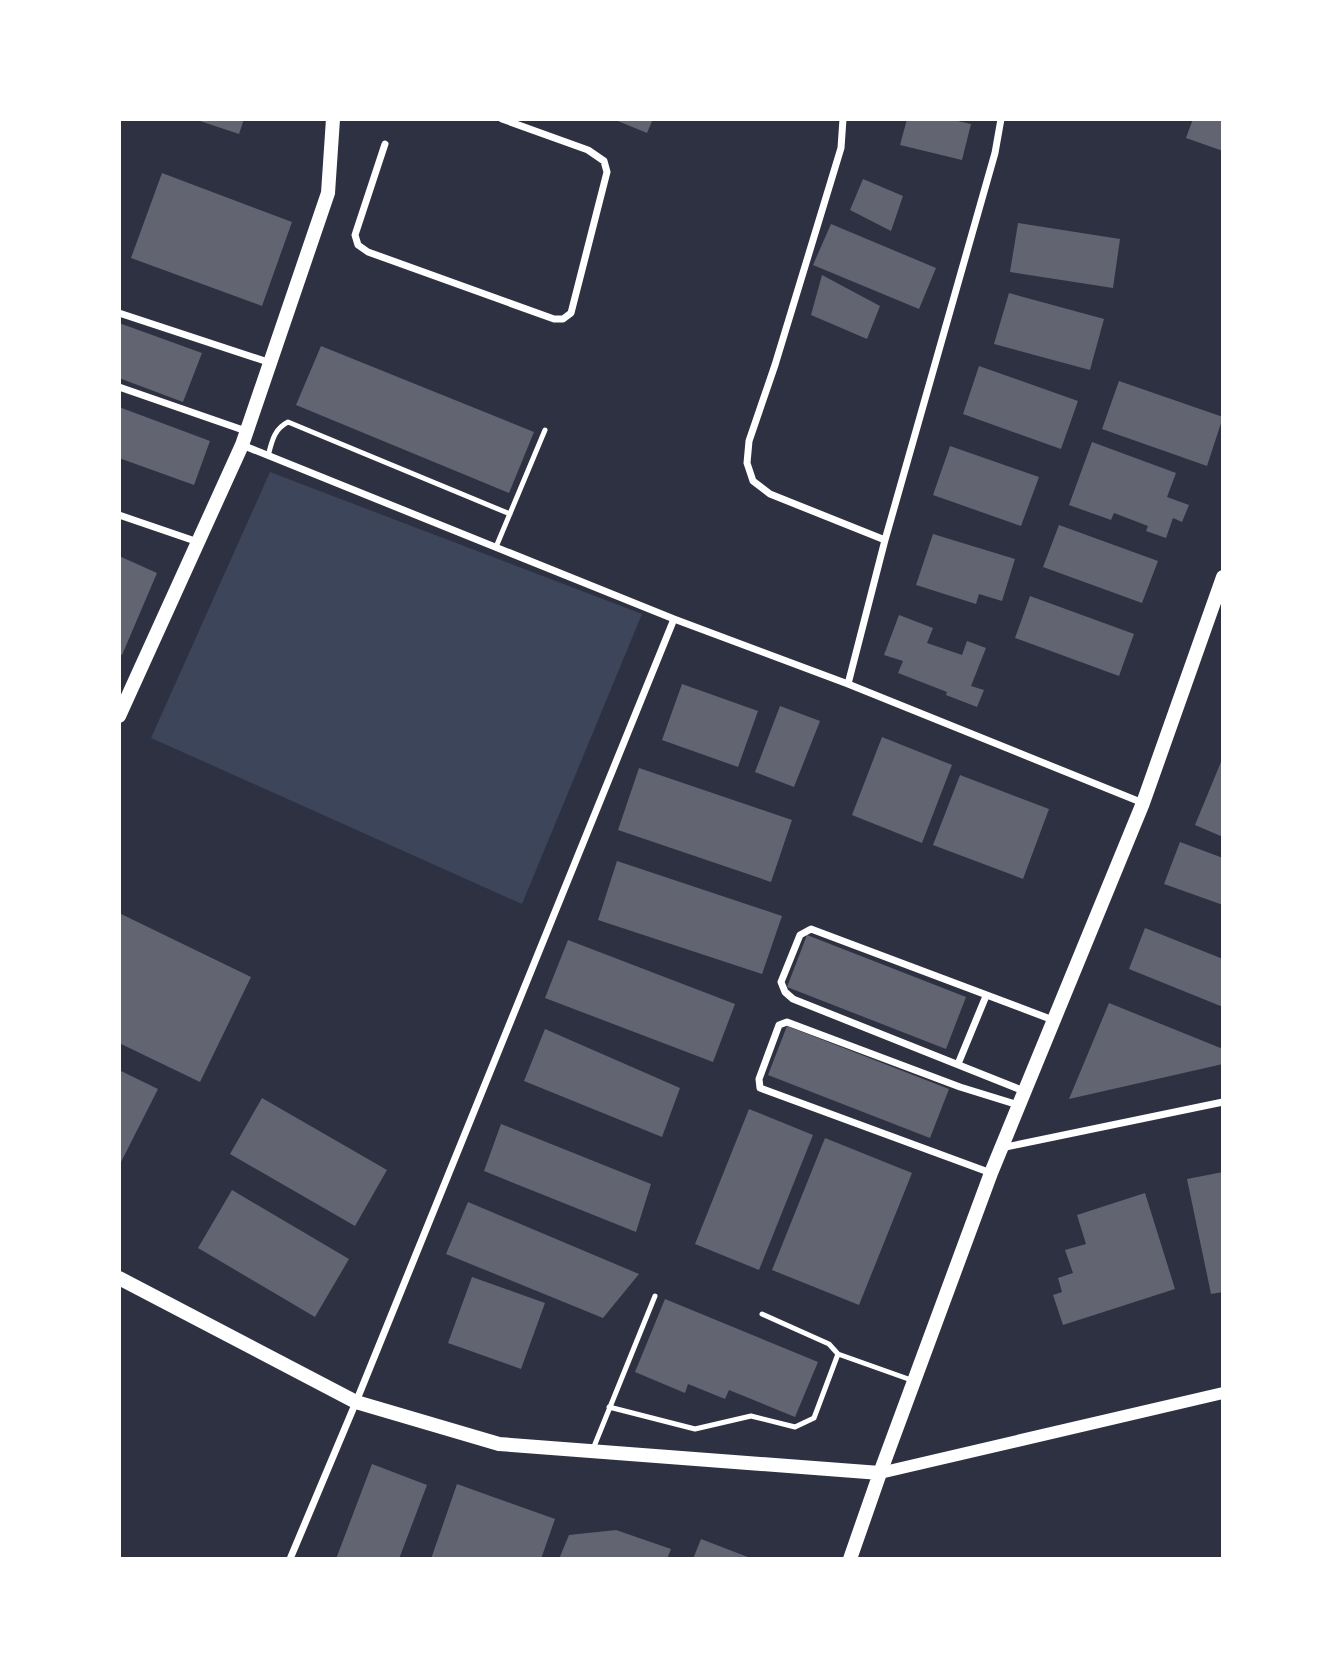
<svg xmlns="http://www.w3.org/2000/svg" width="1342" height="1678" viewBox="0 0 1342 1678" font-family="'Noto Serif',serif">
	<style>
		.green { fill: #3c4559 }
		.building { fill: #626471 }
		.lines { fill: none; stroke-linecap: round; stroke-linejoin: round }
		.service { stroke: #fff; stroke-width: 5 }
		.minor { stroke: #fff; stroke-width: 7 }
		.tertiary { stroke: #fff; stroke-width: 12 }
		.secondary { stroke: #fff; stroke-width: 14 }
	</style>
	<rect width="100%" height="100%" fill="#2d3142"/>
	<path class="green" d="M270 472 642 614 522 904 151 738Z"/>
	<path class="building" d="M194 119H244L239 134Z
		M613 119H653L647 133Z
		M907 119H949L971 124 962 160 900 145Z
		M1193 119H1223V151L1186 138Z
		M162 173 292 222 262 306 131 258Z
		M863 179 903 196 891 231 850 210Z
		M1018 223 1120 239 1113 288 1010 272Z
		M831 224 936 268 919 309 813 265Z
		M822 275 880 306 867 339 811 315Z
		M1009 293 1104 319 1090 370 994 344Z
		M119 323 202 353 183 402 119 378Z
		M321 346 534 432 509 493 296 405Z
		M979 366 1078 401 1061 449 963 414Z
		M1119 381 1223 417 1207 466 1102 429Z
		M119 407 210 441 194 485 119 458Z
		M1092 442 1176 473 1167 497 1189 505 1182 522 1173 518 1166 538 1146 531 1148 526 1114 513 1111 520 1069 505Z
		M950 446 1039 477 1021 526 933 495Z
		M1059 525 1158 561 1142 603 1043 567Z
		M933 534 1015 559 1002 601 979 594 976 604 916 585Z
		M119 556 157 573 122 655 119 654Z
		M1030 596 1134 634 1119 676 1015 638Z
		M899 615 933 628 927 643 962 655 967 641 986 648 971 686 984 690 977 707 946 695 947 692 898 673 903 661 884 655Z
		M682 684 758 711 738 767 662 740Z
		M780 706 820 721 794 787 755 772Z
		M882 737 952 765 922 843 852 815Z
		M1223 757V837L1195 825Z
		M639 768 792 820 771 882 618 830Z
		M960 775 1049 809 1023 879 933 845Z
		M1180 842 1223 858V905L1164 884Z
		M617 861 782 916 762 974 598 920Z
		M119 913 251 977 200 1082 119 1043Z
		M1145 928 1223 959V1007L1129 969Z
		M807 935 966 997 946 1049 787 987Z
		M568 940 735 1004 713 1062 545 998Z
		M1109 1003 1223 1049V1064L1069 1099Z
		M787 1026 949 1089 930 1138 768 1075Z
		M545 1029 680 1088 662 1137 524 1081Z
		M121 1071 158 1089 119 1166V1074Z
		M262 1098 387 1170 355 1226 230 1154Z
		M749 1109 813 1135 759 1270 695 1244Z
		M501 1124 651 1184 636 1232 484 1171Z
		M825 1138 912 1173 859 1305 772 1270Z
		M1223 1172V1292L1211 1294 1187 1179Z
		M232 1190 349 1259 315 1317 198 1248Z
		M1145 1193 1175 1289 1063 1325 1053 1295 1062 1292 1058 1278 1073 1273 1065 1250 1086 1244 1077 1215Z
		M468 1202 639 1274 603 1318 446 1254Z
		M472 1277 545 1303 521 1369 448 1343Z
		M665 1299 818 1362 795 1417 729 1390 725 1399 688 1384 685 1393 635 1372Z
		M372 1464 427 1485 399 1559H336Z
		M457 1484 555 1519 541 1559H431Z
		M616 1530 671 1549 667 1559H559L569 1535Z
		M701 1539 753 1559H693Z"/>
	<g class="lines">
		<path class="service" d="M268 456C272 441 274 429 288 422L510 514
			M496 547 545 430
			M838 1354 914 1381
			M609 1407 695 1429 751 1416 795 1427 814 1418 838 1354 829 1344 762 1314
			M593 1449 655 1296"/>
		<path class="minor" d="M843 119 841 148 775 365 749 441 747 463 753 481 770 494 885 540
			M385 144 355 235 358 245 368 252 554 319H563L571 313 607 172 604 161 588 150 502 119
			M119 313 271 363
			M119 387 246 431
			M242 445 674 619 848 684 1143 803
			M119 515 198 542
			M848 684 885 540 995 153 1001 119
			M958 1064 986 996
			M1024 1091 793 999 785 992 781 982 800 935 811 929 1053 1020
			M1001 1148 1223 1102
			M991 1173 760 1088 759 1079 779 1025 787 1022 960 1087 1018 1105
			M290 1559 356 1402 674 619"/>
		<path class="tertiary" d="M880 1473 1223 1393"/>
		<path class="secondary" d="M119 716 242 445 328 193 333 119
			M119 1278 356 1402 499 1444 880 1473
			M850 1559 880 1473 991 1173 1143 803 1223 577"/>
	</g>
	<rect width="1342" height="1678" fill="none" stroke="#ffffff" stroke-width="242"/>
</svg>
